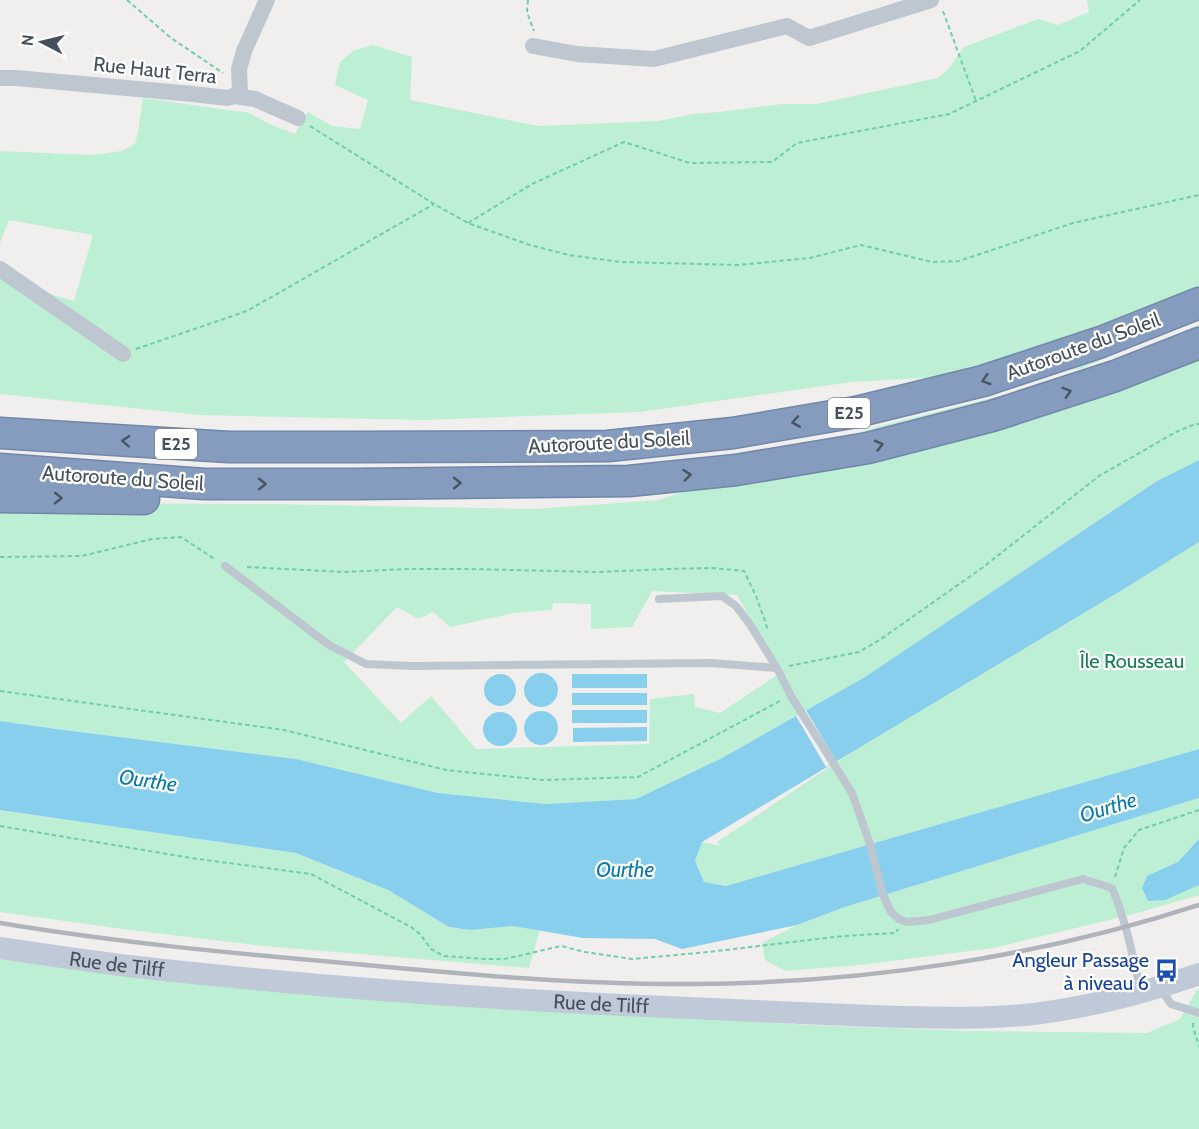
<svg xmlns="http://www.w3.org/2000/svg" width="1199" height="1129" viewBox="0 0 1199 1129" font-family="Cabin,sans-serif">
	<style>
		.green { fill: #bcefd4; fill-rule: evenodd }
		.water { fill: #88cfed }
		.pier { fill: #f1eeee }
		.lines { fill: none; stroke-linecap: round; stroke-linejoin: round }
		.motorway-casing { stroke: #7087a9; stroke-width: 33 }
		.path { stroke: #73cda9; stroke-width: 2; stroke-dasharray: 4.5 3; stroke-linecap: butt }
		.service { stroke: #bec7d0; stroke-width: 8 }
		.minor { stroke: #bec7d0; stroke-width: 16 }
		.secondary { stroke: #c0c9d7; stroke-width: 22 }
		.motorway { stroke: #859cbe; stroke-width: 30 }
		.rail { stroke: #b0b3b9; stroke-width: 4.5 }
		.oneway { stroke: #495461 }
		.labels { text-anchor: middle; dominant-baseline: central; stroke-width: 4.5; stroke-linejoin: round; paint-order: stroke }
		.shield { fill: #fff; stroke: #7e848d; stroke-width: 1.5 }
		.shield-label { font-size: 18px; font-weight: bold; fill: #46505c }
		.street-label { font-size: 20px; fill: #46505c; stroke: #fff }
		.park-label { font-size: 20px; fill: #167e53; stroke: #fff }
		.transit-label { font-size: 20px; fill: #164399; stroke: #fff; text-anchor: end }
		.water-label { font-size: 21px; font-style: italic; fill: #0b7baa; stroke: #fff }
	</style>
	<rect width="100%" height="100%" fill="#f1eeee"/>
	<path class="green" d="M1087 0H1199V317L1080 369 851 382 640 412 423 420 199 415 0 394V279L74 301 93 235 9 220 0 243V151L91 155 122 151 135 144 138 132 143 98 250 113 269 124 295 134 308 112 332 126 360 129 368 100 335 85 340 62 354 50 373 45 412 57 410 100 538 126 658 121 693 114 720 112 782 104H816L938 78 949 68 964 47 1038 19 1058 25 1089 12Z
		M1199 325V460L1157 481 865 677 722 758 636 799 546 804 438 793 296 759 56 729 0 721V503L266 504 535 509 659 500 876 427 1068 379ZM652 591 737 595 750 618 783 671 720 713 695 707 694 694 650 699 649 744 476 749 431 696 401 723 344 662 397 607 418 619 433 612 450 627 514 613 552 610 553 603 591 604V629L632 627Z
		M1199 542V749L726 886 704 882 695 861 701 842 721 846 717 842 855 750 1124 589Z
		M1199 798V895L1134 914 993 948 860 965 785 971 765 960 762 943 797 925 845 907Z
		M0 810 296 853 388 890 449 927 470 930 513 926 540 930 529 968 264 946 130 930 0 912Z
		M0 953 521 1006 807 1025 969 1031 1147 1033 1180 1019 1196 991 1199 989V1129H0Z"/>
	<path class="water" d="M1199 460V542L1124 589 702 842 695 861 704 882 726 886 1199 749V798L845 907 797 925 682 949 655 939 583 938 513 926 470 930 449 927 388 890 296 853 0 810V721L56 729 296 759 438 793 546 804 636 799 722 758 865 677 1157 481Z
		M524 690a17 17 0 1 1 34 0a17 17 0 1 1-34 0Z
		M484 690a16 16 0 1 1 32 0a16 16 0 1 1-32 0Z
		M572 674H647V688H572Z
		M572 693H647V705H572Z
		M572 710H647V723H572Z
		M524 728a17 17 0 1 1 34 0a17 17 0 1 1-34 0Z
		M483 729a17 17 0 1 1 34 0a17 17 0 1 1-34 0Z
		M647 727V741L573 742V728Z
		M1199 839V885L1165 900 1148 901 1142 888 1147 876 1178 862Z"/>
	<path class="pier" d="M806 710 836 761 826 767 796 716Z"/>
	<g class="lines">
		<defs>
			<path id="motorway" d="M0 433 229 447H353L608 446 733 433 856 412 983 381 1101 342 1199 303
				M0 469 204 484H357L629 481 736 470 868 448 992 416 1115 376 1199 343
				M0 497 144 499"/>
		</defs>
		<use href="#motorway" class="motorway-casing"/>
		<path class="path" d="M127 0 171 38 223 73
			M528 0 527 12 534 31
			M943 11 976 101
			M310 126 434 204 468 223 530 245 569 255 621 262 738 265 810 258 861 245 932 262 959 261 1073 223 1199 195
			M468 223 532 184 624 142 690 163 772 162 797 143 949 114 1080 51 1140 0
			M136 349 247 311 434 204
			M0 557 82 556 152 539 181 537 216 560
			M247 567 344 572 406 569H469L597 572 668 569 712 568 744 571 756 596 768 630
			M789 666 859 652 881 639 982 568 1099 476 1176 432 1195 424H1199
			M0 691 284 730 446 770 543 780 638 777 780 701
			M0 826 191 858 311 874 411 927 420 934 431 949 444 956 486 959H504L518 956 561 946 585 952 632 959 708 952 843 936 895 933 898 929
			M1115 877 1124 848 1139 830 1199 810
			M1193 1023V1027L1199 1046"/>
		<path class="service" d="M225 566 329 645 366 664 412 666 711 663 777 668
			M659 599 722 596 736 606 749 623 777 668 791 696 852 793 870 844 883 895 891 912 899 919 907 922 929 920 1083 879 1112 888C1126 921 1133 957 1141 992
			M1161 989 1171 1004 1199 1013"/>
		<path class="minor" d="M533 46 577 54 654 59 787 26 809 38 931 0
			M0 78H16L193 94 227 98 234 96 255 99 298 118
			M234 96 240 91 239 69 244 51 267 0
			M0 269 123 354"/>
		<path class="secondary" id="s1" d="M0 948C40 954 80 960 120 965 309 987 499 1000 689 1008 760 1011 830 1015 901 1017 945 1018 990 1019 1034 1014 1091 1007 1145 993 1199 974"/>
		<use href="#motorway" class="motorway"/>
		<path class="rail" d="M0 923C114 942 229 953 344 963 461 974 579 985 696 984 864 983 1040 957 1199 905"/>
	</g>
	<defs><path id="oneway-chevron" d="M-2-3.5L2.5 0L-2 3.5" fill="none" stroke-width="1.6" stroke-linecap="round" stroke-linejoin="round" transform="scale(1.5)"/></defs>
	<g class="oneway">
		<use href="#oneway-chevron" transform="translate(986 380) rotate(163)"/>
		<use href="#oneway-chevron" transform="translate(1067 392) rotate(-18)"/>
		<use href="#oneway-chevron" transform="translate(796 422) rotate(170)"/>
		<use href="#oneway-chevron" transform="translate(126 441) rotate(-177)"/>
		<use href="#oneway-chevron" transform="translate(879 445) rotate(-14)"/>
		<use href="#oneway-chevron" transform="translate(687 475) rotate(-6)"/>
		<use href="#oneway-chevron" transform="translate(457 483) rotate(-1)"/>
		<use href="#oneway-chevron" transform="translate(262 484)"/>
		<use href="#oneway-chevron" transform="translate(58 498) rotate(1)"/>
	</g>
	<defs>
		<symbol id="bus-bare" viewBox="-9 -9 18 18"><path d="M-5-6H5V4H4V6H2V4H-2V6H-4V4H-5ZM-3.5-4V0h7V-4ZM-3.5 1.2v1.5H-2V1.2ZM2 1.2v1.5H3.5V1.2Z" fill="#1a4fb4" stroke="#fff" stroke-width="2.5" paint-order="stroke"/></symbol>
	</defs>
	<g fill-rule="evenodd">
		<use href="#bus-bare" x="1150" y="954" width="33" height="33"/>
	</g>
	<g class="labels">
		<g class="shield">
			<rect x="828" y="398" width="42" height="30" rx="4.5"/>
			<rect x="155" y="429" width="42" height="30" rx="4.5"/>
		</g>
		<g class="shield-label">
			<text x="849" y="413">E25</text>
			<text x="176" y="444">E25</text>
		</g>
		<g class="street-label">
			<text transform="translate(155 70) rotate(6)">Rue Haut Terra</text>
			<text transform="translate(1083 346) rotate(-20)">Autoroute du Soleil</text>
			<text transform="translate(609 442) rotate(-3)">Autoroute du Soleil</text>
			<text transform="translate(123 478) rotate(4)">Autoroute du Soleil</text>
			<text stroke="none"><textPath href="#s1" startOffset="118">Rue de Tilff</textPath></text>
			<text stroke="none"><textPath href="#s1" startOffset="604">Rue de Tilff</textPath></text>
		</g>
		<g class="park-label">
			<text x="1132" y="661">Île Rousseau</text>
		</g>
		<g class="transit-label">
			<text x="1149" y="960">Angleur Passage<tspan x="1149" dy="23">à niveau 6</tspan></text>
		</g>
		<g class="water-label">
			<text transform="translate(148 780) rotate(8)">Ourthe</text>
			<text transform="translate(1108 807) rotate(-17)">Ourthe</text>
			<text x="625" y="869">Ourthe</text>
		</g>
	</g>
	<g transform="translate(42 42) rotate(277)" stroke="#ffffff" stroke-width="4.5" paint-order="stroke">
	<path d="M0-4.5L10 22L0 15L-10 22Z" fill="#46505c"/>
	<text y="-9" font-size="16" font-weight="bold" text-anchor="middle" fill="#46505c">N</text>
	</g>
</svg>
